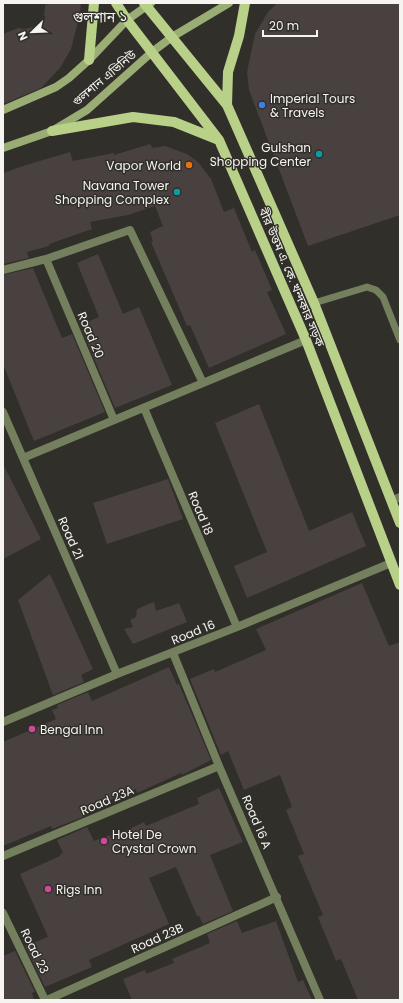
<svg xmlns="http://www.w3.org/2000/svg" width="403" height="1003" viewBox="0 0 403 1003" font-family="Poppins,'Noto Sans Bengali',sans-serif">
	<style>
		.building { fill: #484140 }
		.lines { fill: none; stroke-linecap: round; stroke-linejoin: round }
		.service { stroke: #74805d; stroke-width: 7 }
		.minor { stroke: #74805d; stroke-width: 8 }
		.secondary { stroke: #9aad75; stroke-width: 8 }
		.primary { stroke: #b8d087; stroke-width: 10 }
		.shop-dot { fill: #3f7fe0; stroke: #312f2a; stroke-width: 1.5 }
		.culture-dot { fill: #0f9aa8; stroke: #312f2a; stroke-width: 1.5 }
		.food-dot { fill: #e8710a; stroke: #312f2a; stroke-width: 1.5 }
		.hotel-dot { fill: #d1479c; stroke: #312f2a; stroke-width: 1.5 }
		.labels { text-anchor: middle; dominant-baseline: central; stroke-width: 3; stroke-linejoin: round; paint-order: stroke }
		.street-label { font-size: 12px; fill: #f5f4f0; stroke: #312f2a }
		.poi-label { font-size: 12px; fill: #f5f4f0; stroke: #312f2a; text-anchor: start }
		.quarter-label { font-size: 14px; fill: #f5f4f0; stroke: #312f2a }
	</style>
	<rect width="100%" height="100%" fill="#312f2a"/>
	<path class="building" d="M50 3H81L80 14 71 49 60 68 41 88 3 104V34L18 28 24 29 43 25 45 5Z
		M277 3H400V215L308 246 249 90 247 72 255 34 268 12Z
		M150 144 153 148 165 146 187 154 198 162 211 179 224 212 234 208 252 252 255 250 272 290 267 292 286 334 209 368 190 325 187 326 151 242 153 241 150 232 163 226 155 206 128 215 90 222 92 229 49 244V246L27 252 29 258 3 264V173L26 165 70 152 73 161 114 153V155Z
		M98 254 123 314 139 307 172 385 115 408 82 330 89 327 87 322 99 317 77 263Z
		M33 268 62 338 72 334 105 412 34 441 3 364V275Z
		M259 404 309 531 352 512 366 546 247 598 234 566 267 552 215 423Z
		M3 464 41 539 3 559Z
		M168 479 183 519 107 544 93 503Z
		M50 574 93 669 81 675 84 682 53 695 18 600Z
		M362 583 389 646 400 642V1000H358L341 959 336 961 318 917 323 915 298 856 304 854 286 810 292 807 280 775 244 790 228 751 221 755 190 679 214 669 215 672 266 650 256 629Z
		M154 602 156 611 179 603 187 622 133 644 124 629 133 627 130 620 136 617 137 609Z
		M169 667 177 685 179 684 211 760 182 775 181 773 137 793 136 789 89 809 91 811 82 815 83 817 52 829 51 826 3 846V742L56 719 52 710 58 708 57 705 88 692 92 701Z
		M219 788 243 842 210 855 233 911 203 924 199 916H197L176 867 149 878 169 924 89 960 92 967 45 987 25 946 48 937 20 874 60 856V854L63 853 57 840 87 827 94 841 110 835 111 838 144 822 146 826 199 804 197 798Z
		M237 921 242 933 276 921 298 982 303 980 312 1000H132L123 979 145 970 146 974 174 963 172 959 210 943 207 934Z
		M15 951 35 992 32 993 34 1000H3V956Z"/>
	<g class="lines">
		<path class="service" d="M314 303 367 287 376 290 383 297 400 340"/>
		<path class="minor" d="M46 259 114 420
			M3 270 46 259 130 230 203 383
			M144 408 237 627
			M3 412 117 674
			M23 458 306 340
			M391 501 400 497
			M173 653 219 766 320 1000
			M3 722 117 674 237 627 391 563
			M3 856 219 766
			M3 913 45 1000
			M47 1000 277 897"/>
		<path class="secondary" d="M3 110 56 87 69 78 89 60 127 20 151 3
			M3 148 52 131 87 110 152 52 172 37 229 3"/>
		<path class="primary" d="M116 3 127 20 219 140 306 340 400 585
			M144 3 227 105 314 303 400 523
			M89 60 94 3
			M227 105 228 72 239 36 245 3
			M52 131 133 117 174 122 219 140"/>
	</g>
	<circle class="shop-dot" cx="262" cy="105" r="4"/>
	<g class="culture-dot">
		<circle cx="319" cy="154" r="4"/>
		<circle cx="177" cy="192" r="4"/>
	</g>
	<circle class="food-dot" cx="189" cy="165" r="4"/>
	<g class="hotel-dot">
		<circle cx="32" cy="729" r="4"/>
		<circle cx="104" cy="841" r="4"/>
		<circle cx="48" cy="889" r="4"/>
	</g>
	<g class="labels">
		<g class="street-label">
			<text transform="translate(104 78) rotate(-40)">গুলশান এভিনিউ</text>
			<text transform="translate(292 277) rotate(67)">বীর উত্তম এ. কে. খন্দকার সড়ক</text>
			<text transform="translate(91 335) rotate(67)">Road 20</text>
			<text transform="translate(201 513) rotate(67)">Road 18</text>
			<text transform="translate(71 538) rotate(66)">Road 21</text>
			<text transform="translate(193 632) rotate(-22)">Road 16</text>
			<text transform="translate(107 800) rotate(-23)">Road 23A</text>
			<text transform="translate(257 822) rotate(67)">Road 16 A</text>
			<text transform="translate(157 938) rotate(-24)">Road 23B</text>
			<text transform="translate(35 951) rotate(64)">Road 23</text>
		</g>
		<g class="poi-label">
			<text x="270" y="98">Imperial Tours<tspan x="270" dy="14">&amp; Travels</tspan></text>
			<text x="311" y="147" text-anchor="end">Gulshan<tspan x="311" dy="14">Shopping Center</tspan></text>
			<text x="181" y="165" text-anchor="end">Vapor World</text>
			<text x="169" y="185" text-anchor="end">Navana Tower<tspan x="169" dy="14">Shopping Complex</tspan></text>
			<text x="40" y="729">Bengal Inn</text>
			<text x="112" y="834">Hotel De<tspan x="112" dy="14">Crystal Crown</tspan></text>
			<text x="56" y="889">Rigs Inn</text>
		</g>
		<g class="quarter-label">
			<text x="100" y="17">গুলশান ১</text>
		</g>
	</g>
	<rect width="403" height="1003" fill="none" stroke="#f5f4f0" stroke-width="8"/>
	<g transform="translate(32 32) rotate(247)" stroke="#312f2a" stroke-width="3" paint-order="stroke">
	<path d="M0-3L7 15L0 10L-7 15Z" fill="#f5f4f0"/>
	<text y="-6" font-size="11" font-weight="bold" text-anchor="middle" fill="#f5f4f0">N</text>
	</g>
	<path d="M263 30v6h54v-6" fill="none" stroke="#f5f4f0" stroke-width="2"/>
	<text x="269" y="30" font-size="12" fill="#f5f4f0" stroke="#312f2a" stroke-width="3" paint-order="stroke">20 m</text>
</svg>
